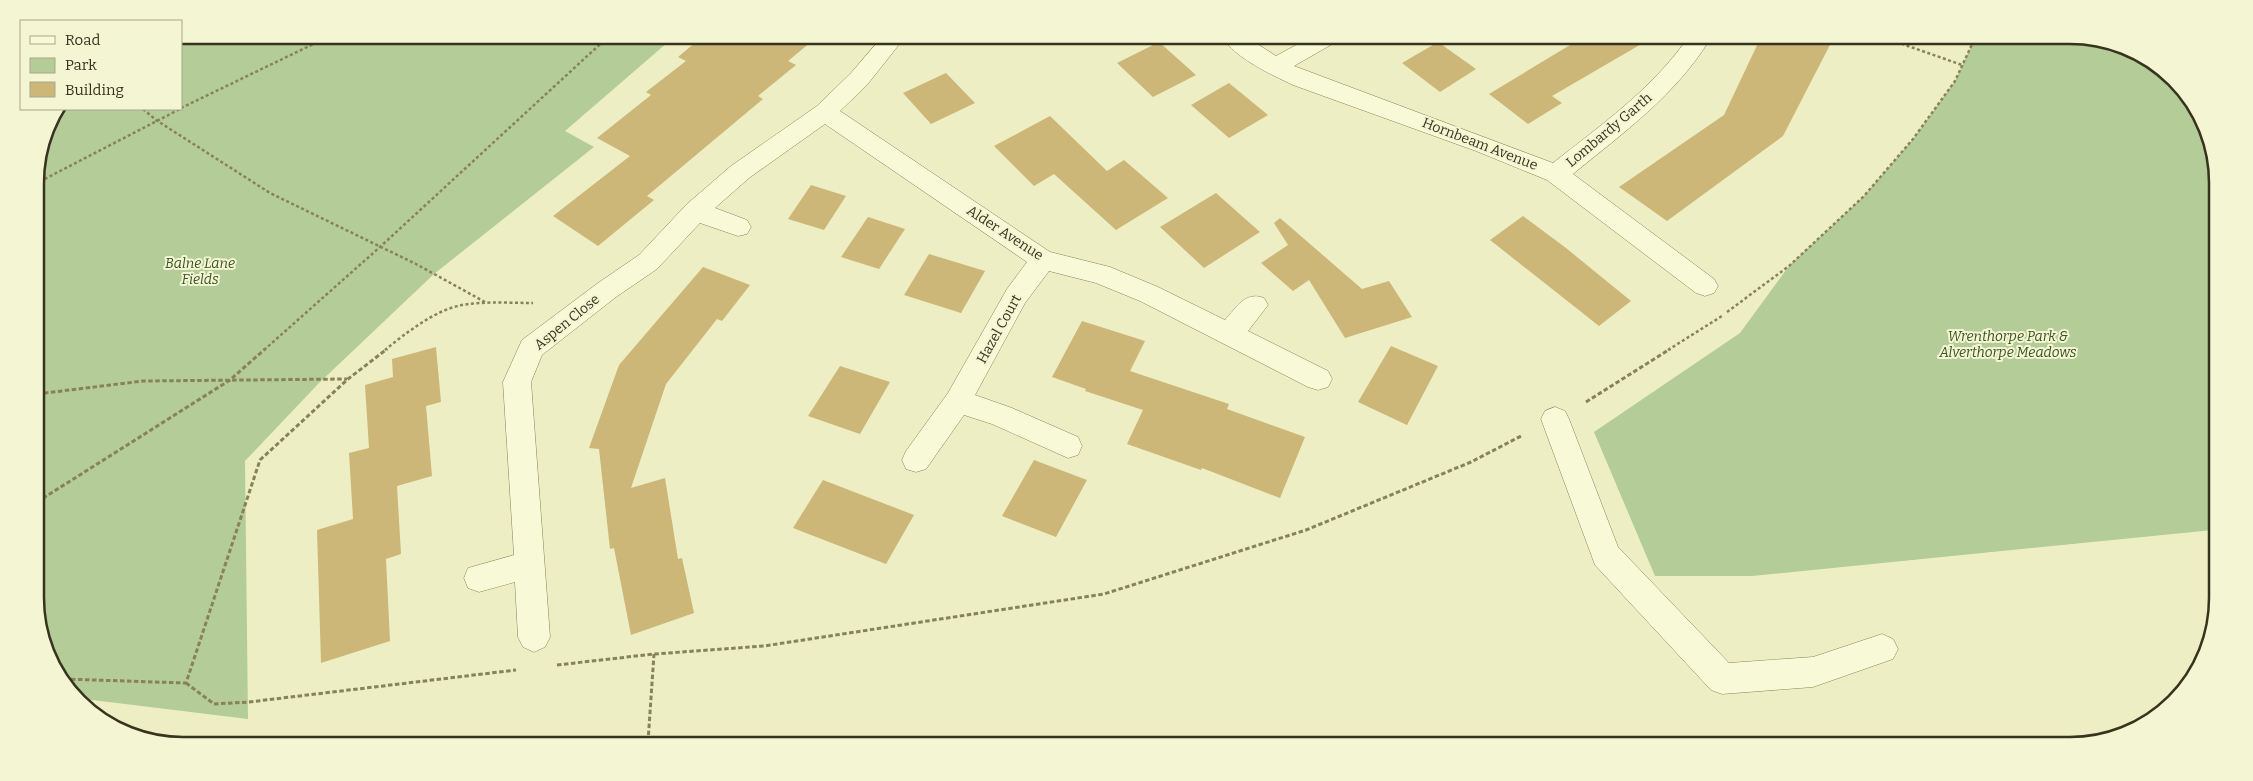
<svg xmlns="http://www.w3.org/2000/svg" width="2253" height="781" viewBox="0 0 2253 781" font-family="Bitter,serif">
	<style>
		.green { fill: #b4cc97 }
		.building { fill: #ccb779 }
		.lines { fill: none; stroke-linecap: round; stroke-linejoin: round }
		.minor-casing { stroke: #88825a; stroke-width: 1 }
		.path-far1 { stroke: #88825a; stroke-width: 2.5; stroke-dasharray: 3 2.5; stroke-linecap: butt }
		.path { stroke: #88825a; stroke-width: 3; stroke-dasharray: 4.5 2.5; stroke-linecap: butt }
		.minor { fill: #f8f9d6; fill-rule: evenodd }
		.labels { text-anchor: middle; dominant-baseline: central; stroke-width: 4; stroke-linejoin: round; paint-order: stroke }
		.street-label { font-size: 14px; fill: #38331e; stroke: #f4f5d2 }
		.park-label { font-size: 14px; font-style: italic; fill: #395424; stroke: #f4f5d2 }
		.rim { fill: none; stroke: #38331e; stroke-width: 2.5 }
	</style>
	<rect width="100%" height="100%" fill="#edeec3"/>
	<path class="green" d="M181 35 675 36 565 131 594 147 434 274 319 383 245 461 248 719 76 698 72 696 38 627 35 173 46 126 58 109H181Z
		M1974 40H2109L2181 85 2215 154 2213 530 1752 576H1655L1594 432 1740 333 1789 266 1864 196 1913 139 1955 81Z"/>
	<path class="building" d="M703 36 817 37 788 61 796 65 758 96 763 99 647 196 654 200 598 246 553 216 630 156 597 138 651 95 646 92 686 61 678 57Z
		M1580 39H1650L1552 96 1562 103 1528 124 1489 94Z
		M1760 39H1833L1783 136 1667 221 1619 187 1724 115Z
		M1159 42 1196 75 1153 97 1117 63Z
		M1438 42 1476 69 1440 92 1402 63Z
		M946 73 975 103 931 124 903 93Z
		M1229 83 1268 115 1229 138 1191 105Z
		M1050 116 1107 171 1124 160 1168 198 1116 230 1054 174 1034 186 994 146Z
		M811 185 846 196 824 230 788 219Z
		M1216 193 1260 232 1204 268 1160 227Z
		M1523 216 1566 248 1631 301 1599 326 1490 240Z
		M868 217 905 229 879 269 841 257Z
		M1280 218 1362 289 1389 281 1412 317 1345 338 1309 280 1293 291 1261 263 1288 245 1274 223Z
		M929 254 985 271 961 313 904 295Z
		M703 267 750 285 722 321 717 319 666 384 631 488 665 478 678 559 682 558 694 613 631 635 614 548 610 549 599 449 589 448 619 365Z
		M1082 321 1145 341 1130 371 1229 404 1227 409 1305 437 1280 498 1202 468 1201 470 1127 444 1143 410 1085 391 1086 389 1052 377Z
		M1391 346 1438 366 1407 425 1358 402Z
		M436 347 441 402 426 406 432 476 397 486 401 554 386 559 390 641 321 663 317 530 353 519 349 453 369 448 365 385 393 377 392 359Z
		M840 366 890 382 860 434 808 416Z
		M1034 460 1087 480 1056 537 1002 516Z
		M823 480 914 515 886 564 793 528Z"/>
	<g class="lines">
		<defs>
			<path id="minor" d="M882 37H905L867 85 840 111 1050 252 1110 267 1158 287 1225 320C1237 307 1245 291 1264 298L1268 305 1248 331 1328 371 1332 379 1328 387 1318 390 1308 387 1140 301 1096 283 1049 271 1025 303 975 395 1012 408 1078 437 1082 446 1078 455 1068 458 992 424 964 415 926 469 916 472 906 469 902 460 906 451 948 393 1007 289 1027 262 825 124 749 178 715 208 747 220 751 227 747 234 738 236 700 223 657 269 616 297 542 355 531 382 550 637 545 647 534 652 523 647 518 637 515 582 479 592 468 588 464 578 468 568 514 555 503 382 522 340 598 283 639 255 687 204 731 166 817 106 851 73Z
				M1223 38H1248L1276 56 1309 38H1337L1334 43 1294 66 1553 163C1601 125 1651 90 1687 39H1710C1676 95 1623 133 1573 174L1714 279 1718 286 1714 293 1705 296 1696 293 1547 180 1476 151 1293 85C1272 75 1235 58 1223 38Z
				M1555 407 1565 411 1569 419 1618 547 1729 663 1813 657 1882 634 1893 639 1898 649 1893 659 1813 687 1722 694 1711 690 1595 565 1541 419 1545 411Z"/>
		</defs>
		<use href="#minor" class="minor-casing"/>
		<path class="path-far1" d="M1891 40 1962 65
			M181 108 332 35
			M143 109 156 120 270 193 416 264 485 302
			M35 184 180 109
			M1727 312 1789 266 1864 196 1913 139 1955 81 1974 40
			M264 350 380 247 609 36
			M385 350C406 333 435 310 462 305 486 301 510 303 533 303
			M1668 350 1722 316"/>
		<path class="path" d="M37 394 143 381 347 379
			M1586 402 1670 349
			M37 502 230 380 265 349
			M557 665 654 654 764 646 1104 594 1306 530 1471 462 1523 435
			M64 679 186 683 260 460 348 379 387 349
			M186 683 214 704 249 702 516 670
			M648 742 654 654"/>
		<use href="#minor" class="minor"/>
	</g>
	<g class="labels">
		<g class="street-label">
			<text transform="translate(1609 130) rotate(-40)">Lombardy Garth</text>
			<text transform="translate(1480 144) rotate(21)">Hornbeam Avenue</text>
			<text transform="translate(1005 233) rotate(33)">Alder Avenue</text>
			<text transform="translate(567 322) rotate(-39)">Aspen Close</text>
			<text transform="translate(999 329) rotate(-61)">Hazel Court</text>
		</g>
		<g class="park-label">
			<text x="200" y="263">Balne Lane<tspan x="200" dy="16">Fields</tspan></text>
			<text x="2008" y="336">Wrenthorpe Park &amp;<tspan x="2008" dy="16">Alverthorpe Meadows</tspan></text>
		</g>
	</g>
	<path d="M0 0H2253V781H0ZM183 44H2070A139 139 0 0 1 2209 183V598A139 139 0 0 1 2070 737H183A139 139 0 0 1 44 598V183A139 139 0 0 1 183 44Z" fill="#f4f5d2" fill-rule="evenodd"/>
	<path class="rim" d="M183 44H2070A139 139 0 0 1 2209 183V598A139 139 0 0 1 2070 737H183A139 139 0 0 1 44 598V183A139 139 0 0 1 183 44Z"/>
	<rect x="20" y="20" width="162" height="90" fill="#f4f5d2" stroke="#a9a78a"/>
	<rect x="30" y="36" width="25" height="8" fill="#f8f9d6" stroke="#a9a78a"/>
	<text x="65" y="45" font-size="15" fill="#38331e">Road</text>
	<rect x="30" y="58" width="25" height="15" fill="#b4cc97" stroke="#a9a78a"/>
	<text x="65" y="70" font-size="15" fill="#38331e">Park</text>
	<rect x="30" y="82" width="25" height="15" fill="#ccb779" stroke="#a9a78a"/>
	<text x="65" y="95" font-size="15" fill="#38331e">Building</text>
</svg>
